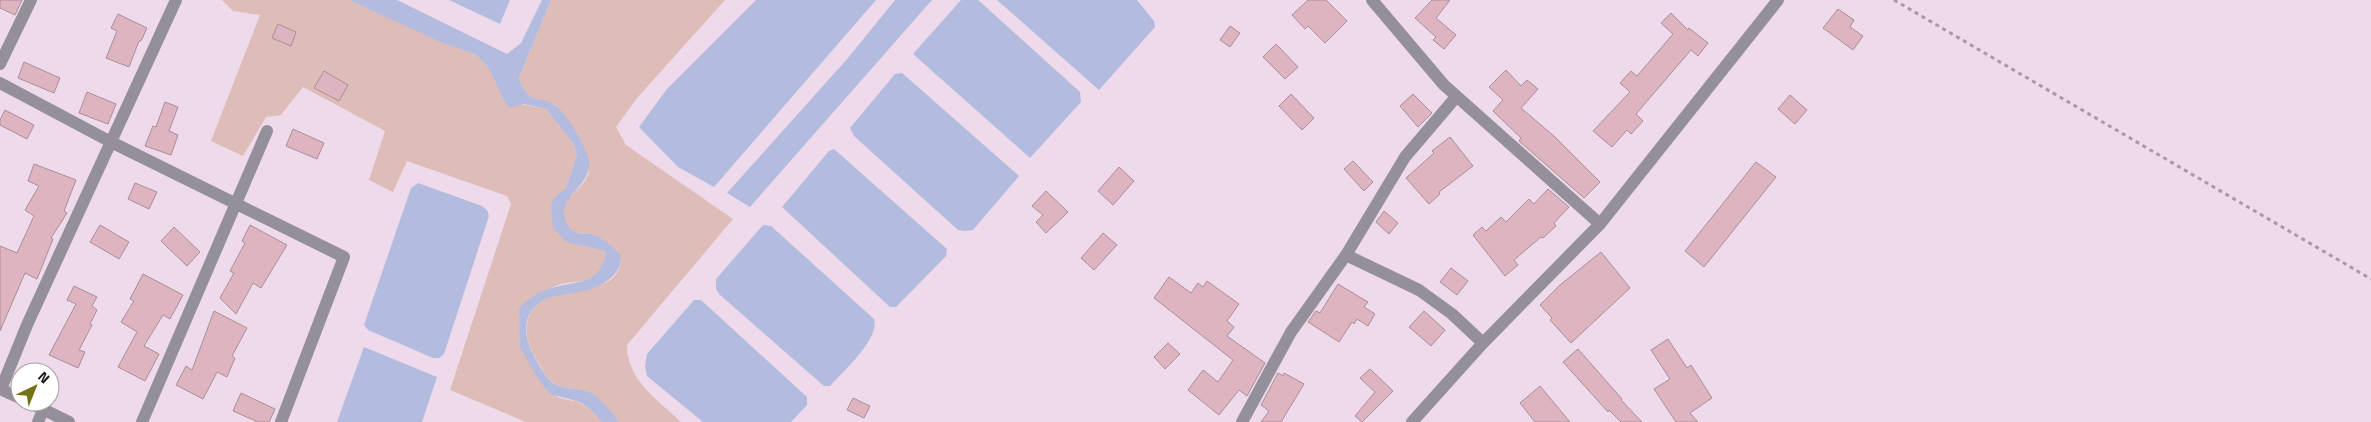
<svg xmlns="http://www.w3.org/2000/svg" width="2371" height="422" viewBox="0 0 2371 422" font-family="'Titillium Web',sans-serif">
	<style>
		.green { fill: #debdb9 }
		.water { fill: #b3bbde }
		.building { fill: #deb4c1; stroke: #a88f97 }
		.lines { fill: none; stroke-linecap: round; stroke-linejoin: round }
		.path { stroke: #a999a7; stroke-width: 3; stroke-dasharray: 4 4; stroke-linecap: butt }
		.minor { stroke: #94909a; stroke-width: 12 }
		.tertiary { stroke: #94909a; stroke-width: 12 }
	</style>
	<rect width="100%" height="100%" fill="#eedaeb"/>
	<path class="green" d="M222 0H349L438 40 475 54 488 67 504 101 546 109 573 143 577 155 566 188 554 198 553 228 602 250 606 254C597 291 575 276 551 288 540 294 529 302 519 309L521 347 538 379 559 398 579 402 591 410 602 422H526L450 390 511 204 507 196 407 161 393 192 369 180 385 131 303 87 281 115 266 117 243 156 211 141 260 15 233 11Z
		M551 0H725L637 98 616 127 626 145 733 219 627 345C627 380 657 399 681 422H619C615 415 595 393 587 391 576 388 564 389 554 383 547 379 543 371 540 365 528 347 519 324 536 306 557 284 622 300 621 256 613 247 602 236 590 234 583 233 574 235 569 228 549 198 589 192 589 168 588 145 571 121 555 105 535 96 529 104 519 78Z"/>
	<path class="water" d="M349 0H397L507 54 521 43 542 0H551L519 78C531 109 539 93 556 106 567 114 585 144 588 157 597 187 549 197 569 227 574 235 582 233 590 234 602 236 613 247 621 255 621 264 619 270 613 276 589 300 553 288 536 306 518 323 528 347 539 365 543 371 547 379 553 383 564 389 575 388 587 391 595 392 615 415 619 422H602L591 410 580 402 550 394 538 379 520 347 519 309C528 298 541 290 555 287 579 281 599 284 606 254L602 250 566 242 553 228 551 206 554 198 566 188 577 155 573 143 546 109 524 104 510 108 504 101 488 67 475 54 438 41Z
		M449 0H510L500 24Z
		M756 0H876L714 187 678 167 639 127 667 89Z
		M895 0H932L750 207 727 193 848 58Z
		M961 0H978L1080 92 1081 102 1030 158 913 54Z
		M997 0H1137L1154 21 1155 27 1099 90Z
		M902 73 1019 176 973 230 965 231 958 230 854 136 850 128 895 74Z
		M834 149 947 249 946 256 896 307H890L782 207 829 151Z
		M418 183 482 206 487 210 489 216 444 354 439 358H433L368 330 364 325 411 188Z
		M763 225 771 226 874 319C880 339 843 371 830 386H824L719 294 716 289V279Z
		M694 300H701L807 397V405L791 422H703L647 376 645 366 647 354Z
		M364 347 437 377 422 422H337Z"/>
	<path class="building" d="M0 0H22L15 15 0 8Z
		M1308 0H1326L1347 21 1325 43 1308 26 1305 29 1292 15Z
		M1432 0H1450L1436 18 1456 35 1444 49 1433 40 1436 37 1415 18Z
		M1838 9 1854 20 1850 27 1863 36 1853 50 1823 28Z
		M1671 13 1688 30 1689 28 1708 43 1698 56 1691 50 1636 114 1643 121 1631 134 1627 130 1612 147 1593 131 1630 92 1620 83 1631 71 1637 76 1673 34 1661 23Z
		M118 14 147 28 141 41H139L129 67 106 58 117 31 111 28Z
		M278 24 296 32 291 46 272 38Z
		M1230 26 1240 33 1230 47 1220 40Z
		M1276 44 1298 67 1285 79 1263 57Z
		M24 62 60 78 54 93 18 78Z
		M1506 70 1521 86 1527 80 1538 89 1521 108 1555 137 1600 182 1584 198 1519 141 1521 138 1493 111 1503 100 1489 87Z
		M324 71 348 85 339 101 314 88Z
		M87 92 116 104 108 124 79 113Z
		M1291 94 1314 118 1302 130 1279 106Z
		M1413 94 1432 113 1418 127 1400 106Z
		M1790 95 1807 110 1795 124 1778 109Z
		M165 102 178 107 169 131 178 135 171 155 145 146 153 126 156 127Z
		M5 110 34 125 27 139 0 125V120Z
		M293 129 324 143 317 159 286 146Z
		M1450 137 1473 166 1439 192 1440 194 1429 204 1406 178 1434 153 1432 151Z
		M1353 161 1373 182 1364 191 1344 169Z
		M1756 162 1776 177 1704 267 1685 251Z
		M34 164 76 180 64 211 67 213 51 238 53 239 37 279 25 273 0 331V246L17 253 34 216 25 210 39 186 28 181Z
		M1119 167 1134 181 1113 205 1098 191Z
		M135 183 157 192 149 209 128 199Z
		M1548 189 1569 207 1554 223 1556 226 1543 238 1541 237 1514 260 1518 265 1505 276 1473 235 1482 227 1486 231 1501 217 1506 222 1529 199 1534 204Z
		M1046 191 1068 212 1046 233 1036 222 1043 215 1032 206Z
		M1384 211 1398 223 1389 234 1376 222Z
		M100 225 129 242 119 259 90 242Z
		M250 225 287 245 261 288 253 283 236 314 220 298 234 273 230 271 245 243 242 241Z
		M174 227 200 252 187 266 161 241Z
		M1103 233 1117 245 1094 270 1081 258Z
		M1601 252 1630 288 1571 343 1550 320 1552 318 1540 305 1560 285Z
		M1451 268 1468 281 1457 295 1440 282Z
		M143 274 183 295 170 319 163 315 144 346 159 354 145 381 118 367 137 332 121 322 134 301 130 299Z
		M1169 277 1191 293 1198 283 1203 287 1207 281 1239 304 1227 321 1234 327 1227 336 1265 363 1247 396 1239 390 1219 415 1188 390 1203 370 1218 382 1233 360 1154 298Z
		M1338 284 1368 302 1364 307 1375 314 1368 326 1357 319 1354 324 1352 322 1339 342 1308 322 1316 311 1320 313Z
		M74 286 97 297 92 306 97 310 90 324 92 325 79 350 85 352 78 368 49 355 76 304 67 300Z
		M214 311 247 328 232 356 235 358 227 377 217 372 203 399 176 385 186 366 192 370Z
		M1424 311 1445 330 1431 346 1409 327Z
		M1668 339 1687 368 1691 365 1712 398 1690 413 1698 422H1676L1654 389 1670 379 1651 350Z
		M1168 343 1180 354 1165 369 1154 357Z
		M1578 349 1622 399 1621 400 1642 422H1621L1609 410 1608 412 1563 362Z
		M1370 369 1393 391 1362 422 1355 416 1375 392 1360 378Z
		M1278 373 1283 376 1284 373 1304 384 1281 422H1261L1269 411 1261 405Z
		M1540 386 1570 422H1535L1520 403Z
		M241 393 275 409 269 422H258L233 411Z
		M853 398 870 406 864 418 847 410Z"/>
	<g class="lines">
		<path class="path" d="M1894 0 2371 279"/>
		<path class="minor" d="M1372 0 1444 85 1600 224
			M0 64 31 0
			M0 83 111 142 344 257 281 422
			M1346 255 1419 290 1452 314 1483 343
			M0 389 20 398
			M1 389 27 325 176 0
			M28 402 69 422
			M38 422 43 410
			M142 422 267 131
			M1242 422 1291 332 1346 255 1405 157 1456 97"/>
		<path class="tertiary" d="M1412 422 1483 343 1600 224 1778 0"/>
	</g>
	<g transform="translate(35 387) rotate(43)"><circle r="24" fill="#ffffff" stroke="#a3a1a3"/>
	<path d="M0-4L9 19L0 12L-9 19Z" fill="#737216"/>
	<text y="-8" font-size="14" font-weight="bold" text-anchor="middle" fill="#1a1319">N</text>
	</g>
</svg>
